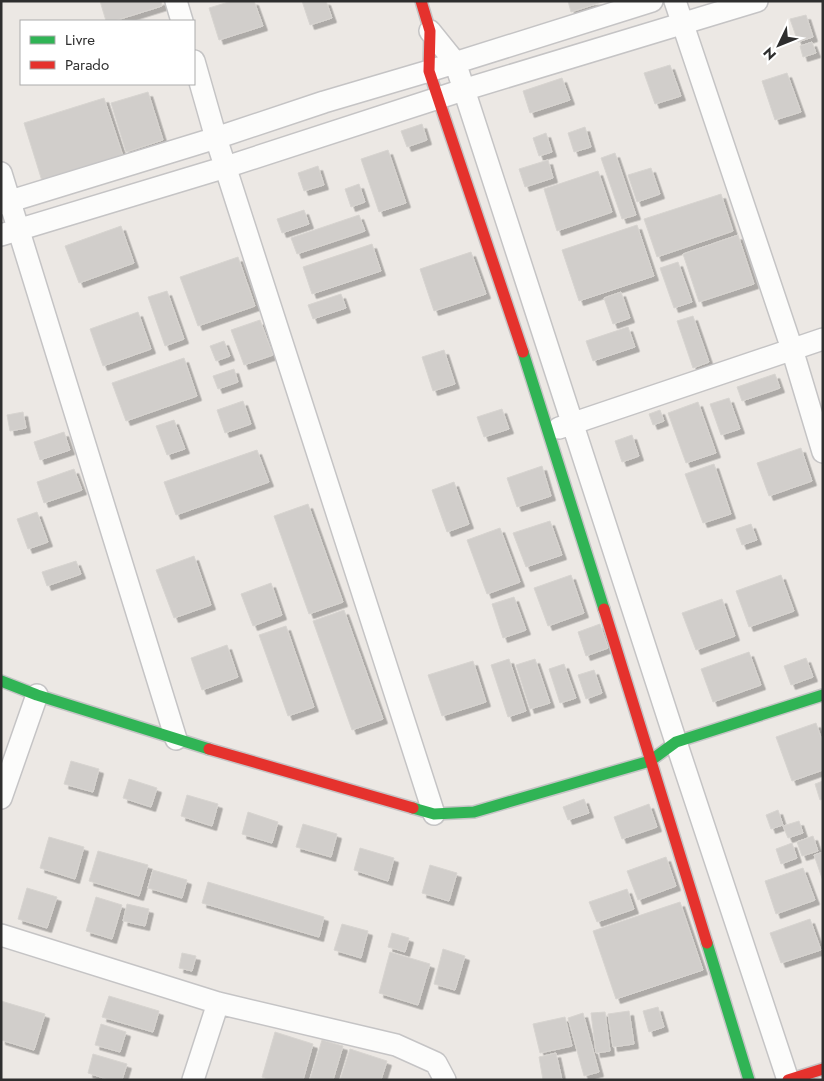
<svg xmlns="http://www.w3.org/2000/svg" width="824" height="1081" viewBox="0 0 824 1081" font-family="Jost,sans-serif">
	<style>
		.building { fill: #d1cecb; stroke: #d7d4d0; filter: url(#shadow) }
		.lines { fill: none; stroke-linecap: round; stroke-linejoin: round }
		.street-casing { stroke: #c5c4c5; stroke-width: 24 }
		.fast-casing { stroke: #c5c4c5; stroke-width: 14 }
		.jam-casing { stroke: #c5c4c5; stroke-width: 14 }
		.street { stroke: #fcfcfb; stroke-width: 21 }
		.fast { stroke: #30b455; stroke-width: 11 }
		.jam { stroke: #e5322d; stroke-width: 11 }
	</style>
	<defs>
		<filter id="shadow"><feDropShadow dx="4.5" dy="4.5" stdDeviation="0" flood-color="#0004"/></filter>
	</defs>
	<rect width="100%" height="100%" fill="#ece8e4"/>
	<path class="building" d="M100 1H161L162 6 114 21H106Z
		M232 1H254L263 26 219 40 209 8Z
		M302 1H326L332 18 310 25Z
		M568 1H605L571 12Z
		M806 15 813 37 798 42 790 19Z
		M812 42 816 53 803 57 800 46Z
		M670 65 681 96 655 104 644 73Z
		M787 73 801 112 775 120 762 81Z
		M562 78 570 100 530 113 523 91Z
		M148 92 163 140 126 152 111 103Z
		M104 98 123 156 42 181 24 123Z
		M422 124 427 140 407 147 401 131Z
		M585 127 591 147 574 152 568 133Z
		M546 133 552 152 539 156 533 138Z
		M388 150 406 203 379 212 361 159Z
		M615 153 636 215 622 219 601 158Z
		M548 160 553 178 525 187 519 169Z
		M318 166 324 185 304 191 298 173Z
		M651 168 660 194 637 202 628 175Z
		M598 171 612 212 557 231 544 189Z
		M359 184 365 202 351 207 345 189Z
		M721 194 733 231 657 257 644 219Z
		M304 210 309 224 282 233 277 219Z
		M359 215 365 231 297 254 291 238Z
		M637 225 654 276 579 301 562 250Z
		M121 226 134 263 79 283 65 246Z
		M738 235 754 284 699 302 683 254Z
		M372 244 381 271 312 294 303 267Z
		M471 252 486 294 434 311 420 269Z
		M238 257 255 306 198 326 180 277Z
		M678 262 692 302 674 308 660 268Z
		M167 291 184 339 165 346 148 297Z
		M621 292 630 318 613 324 604 298Z
		M341 294 346 308 313 319 308 305Z
		M138 312 151 349 103 366 90 329Z
		M693 316 709 362 693 368 677 321Z
		M260 320 273 355 244 365 231 330Z
		M628 327 635 347 593 361 586 341Z
		M224 341 230 356 216 361 210 346Z
		M444 350 455 384 433 391 422 357Z
		M184 358 197 396 126 421 112 383Z
		M234 369 238 382 218 389 213 376Z
		M775 374 780 388 742 401 737 387Z
		M729 398 740 429 721 435 710 404Z
		M243 401 251 424 225 433 217 410Z
		M698 402 716 453 686 463 668 413Z
		M502 409 509 429 484 437 477 417Z
		M660 410 664 421 653 425 649 414Z
		M23 412 26 428 10 431 7 415Z
		M174 420 185 449 167 455 156 426Z
		M64 432 70 450 40 460 34 442Z
		M632 435 639 456 622 462 615 441Z
		M801 448 812 481 769 496 757 463Z
		M257 450 269 482 176 515 164 482Z
		M714 464 731 514 703 523 685 474Z
		M542 466 551 496 517 507 507 478Z
		M74 469 82 490 44 503 37 482Z
		M454 482 469 524 447 532 432 490Z
		M308 504 343 602 309 614 274 516Z
		M37 512 48 542 28 549 17 519Z
		M550 521 562 555 526 567 513 533Z
		M751 524 757 540 742 545 736 529Z
		M500 528 520 582 487 594 467 540Z
		M194 556 211 605 174 618 156 570Z
		M76 561 81 574 47 586 42 572Z
		M571 575 584 613 548 626 534 588Z
		M781 575 794 611 749 627 736 591Z
		M271 583 282 615 253 626 241 594Z
		M514 597 526 630 503 638 492 604Z
		M722 599 735 636 696 650 682 613Z
		M344 610 383 719 352 730 313 621Z
		M600 624 608 648 586 656 578 632Z
		M286 626 314 707 288 716 259 635Z
		M227 645 238 677 202 690 191 658Z
		M749 652 761 685 713 702 701 669Z
		M806 658 813 677 791 685 784 666Z
		M509 659 526 711 508 717 491 665Z
		M535 659 550 703 530 709 516 665Z
		M473 661 486 702 442 716 428 675Z
		M564 664 576 698 560 703 549 669Z
		M594 670 602 693 586 699 578 675Z
		M816 723 823 743V770L792 781 776 737Z
		M71 761 99 769 93 792 64 784Z
		M129 779 157 788 151 807 123 798Z
		M823 781V799L820 800 815 784Z
		M187 795 218 804 212 826 181 816Z
		M584 799 589 813 568 820 563 807Z
		M649 804 657 827 622 839 614 817Z
		M778 810 783 825 771 829 766 815Z
		M248 812 278 822 272 843 242 834Z
		M799 821 803 833 788 838 783 826Z
		M303 824 337 834 331 857 296 847Z
		M813 836 818 851 802 856 797 842Z
		M49 837 84 847 75 879 40 868Z
		M792 843 797 858 781 864 776 849Z
		M360 848 394 858 388 881 354 870Z
		M98 851 148 865 139 896 89 881Z
		M823 852V881L814 855Z
		M666 857 676 886 638 900 627 871Z
		M430 865 457 873 449 901 422 893Z
		M803 868 815 900 776 914 765 881Z
		M153 870 187 880 182 898 148 888Z
		M208 882 324 917 319 937 202 903Z
		M27 888 57 897 47 928 18 919Z
		M627 889 634 909 597 922 589 902Z
		M96 897 122 905 112 939 86 931Z
		M680 902 703 970 616 999 593 931Z
		M127 904 149 909 145 926 123 921Z
		M810 919 821 950 781 963 770 933Z
		M342 924 368 931 361 958 334 950Z
		M392 933 409 938 405 952 388 947Z
		M443 949 465 956 455 990 434 984Z
		M390 952 430 964 418 1005 379 993Z
		M182 953 196 956 192 971 179 968Z
		M109 996 159 1011 153 1032 102 1017Z
		M1 1001 45 1014 34 1050 1 1040Z
		M658 1007 664 1027 649 1032 643 1011Z
		M629 1011 634 1044 613 1047 608 1014Z
		M605 1012 610 1051 596 1053 591 1013Z
		M583 1013 599 1072 584 1076 568 1018Z
		M565 1017 572 1046 540 1053 533 1024Z
		M101 1024 126 1032 120 1052 95 1045Z
		M275 1032 313 1044 303 1080H270L262 1077Z
		M322 1040 343 1046 333 1080 310 1079Z
		M350 1049 387 1061 381 1080H340Z
		M556 1053 562 1080H543L539 1057Z
		M93 1054 127 1064 122 1080H109L88 1073Z"/>
	<g class="lines">
		<defs>
			<path id="street" d="M176 1 182 21
				M675 1 792 349 823 452
				M430 31 455 62 676 742 788 1080
				M194 61 216 138 434 814
				M1 173 176 739
				M1 204 216 138 324 102 429 71 652 1
				M1 235 226 167 463 90 757 1
				M559 428 823 339
				M1 798 37 695
				M1 935 218 1003 396 1045 436 1063 445 1080
				M193 1080 218 1003"/>
			<path id="fast" d="M523 352 604 609
				M1 681 37 695 209 749
				M413 808 434 814 474 812 650 761 676 742 823 695
				M707 943 749 1080"/>
			<path id="jam" d="M421 1 430 31 429 71 523 352
				M604 609 707 943
				M209 749 413 808
				M788 1080 823 1069"/>
		</defs>
		<use href="#street" class="street-casing"/>
		<use href="#fast" class="fast-casing"/>
		<use href="#jam" class="jam-casing"/>
		<use href="#street" class="street"/>
		<use href="#fast" class="fast"/>
		<use href="#jam" class="jam"/>
	</g>
	<rect width="824" height="1081" fill="none" stroke="#2e2e2e" stroke-width="5"/>
	<rect x="20" y="20" width="175" height="65" fill="#ffffff" stroke="#ababab"/>
	<rect x="30" y="36" width="25" height="8" fill="#30b455" stroke="#ababab"/>
	<text x="65" y="45" font-size="15" fill="#2e2e2e">Livre</text>
	<rect x="30" y="61" width="25" height="8" fill="#e5322d" stroke="#ababab"/>
	<text x="65" y="70" font-size="15" fill="#2e2e2e">Parado</text>
	<g transform="translate(779 45) rotate(227)" stroke="#ffffff" stroke-width="4" paint-order="stroke">
	<path d="M0-4L9 19L0 12L-9 19Z" fill="#2e2e2e"/>
	<text y="-8" font-size="14" font-weight="bold" text-anchor="middle" fill="#2e2e2e">N</text>
	</g>
</svg>
